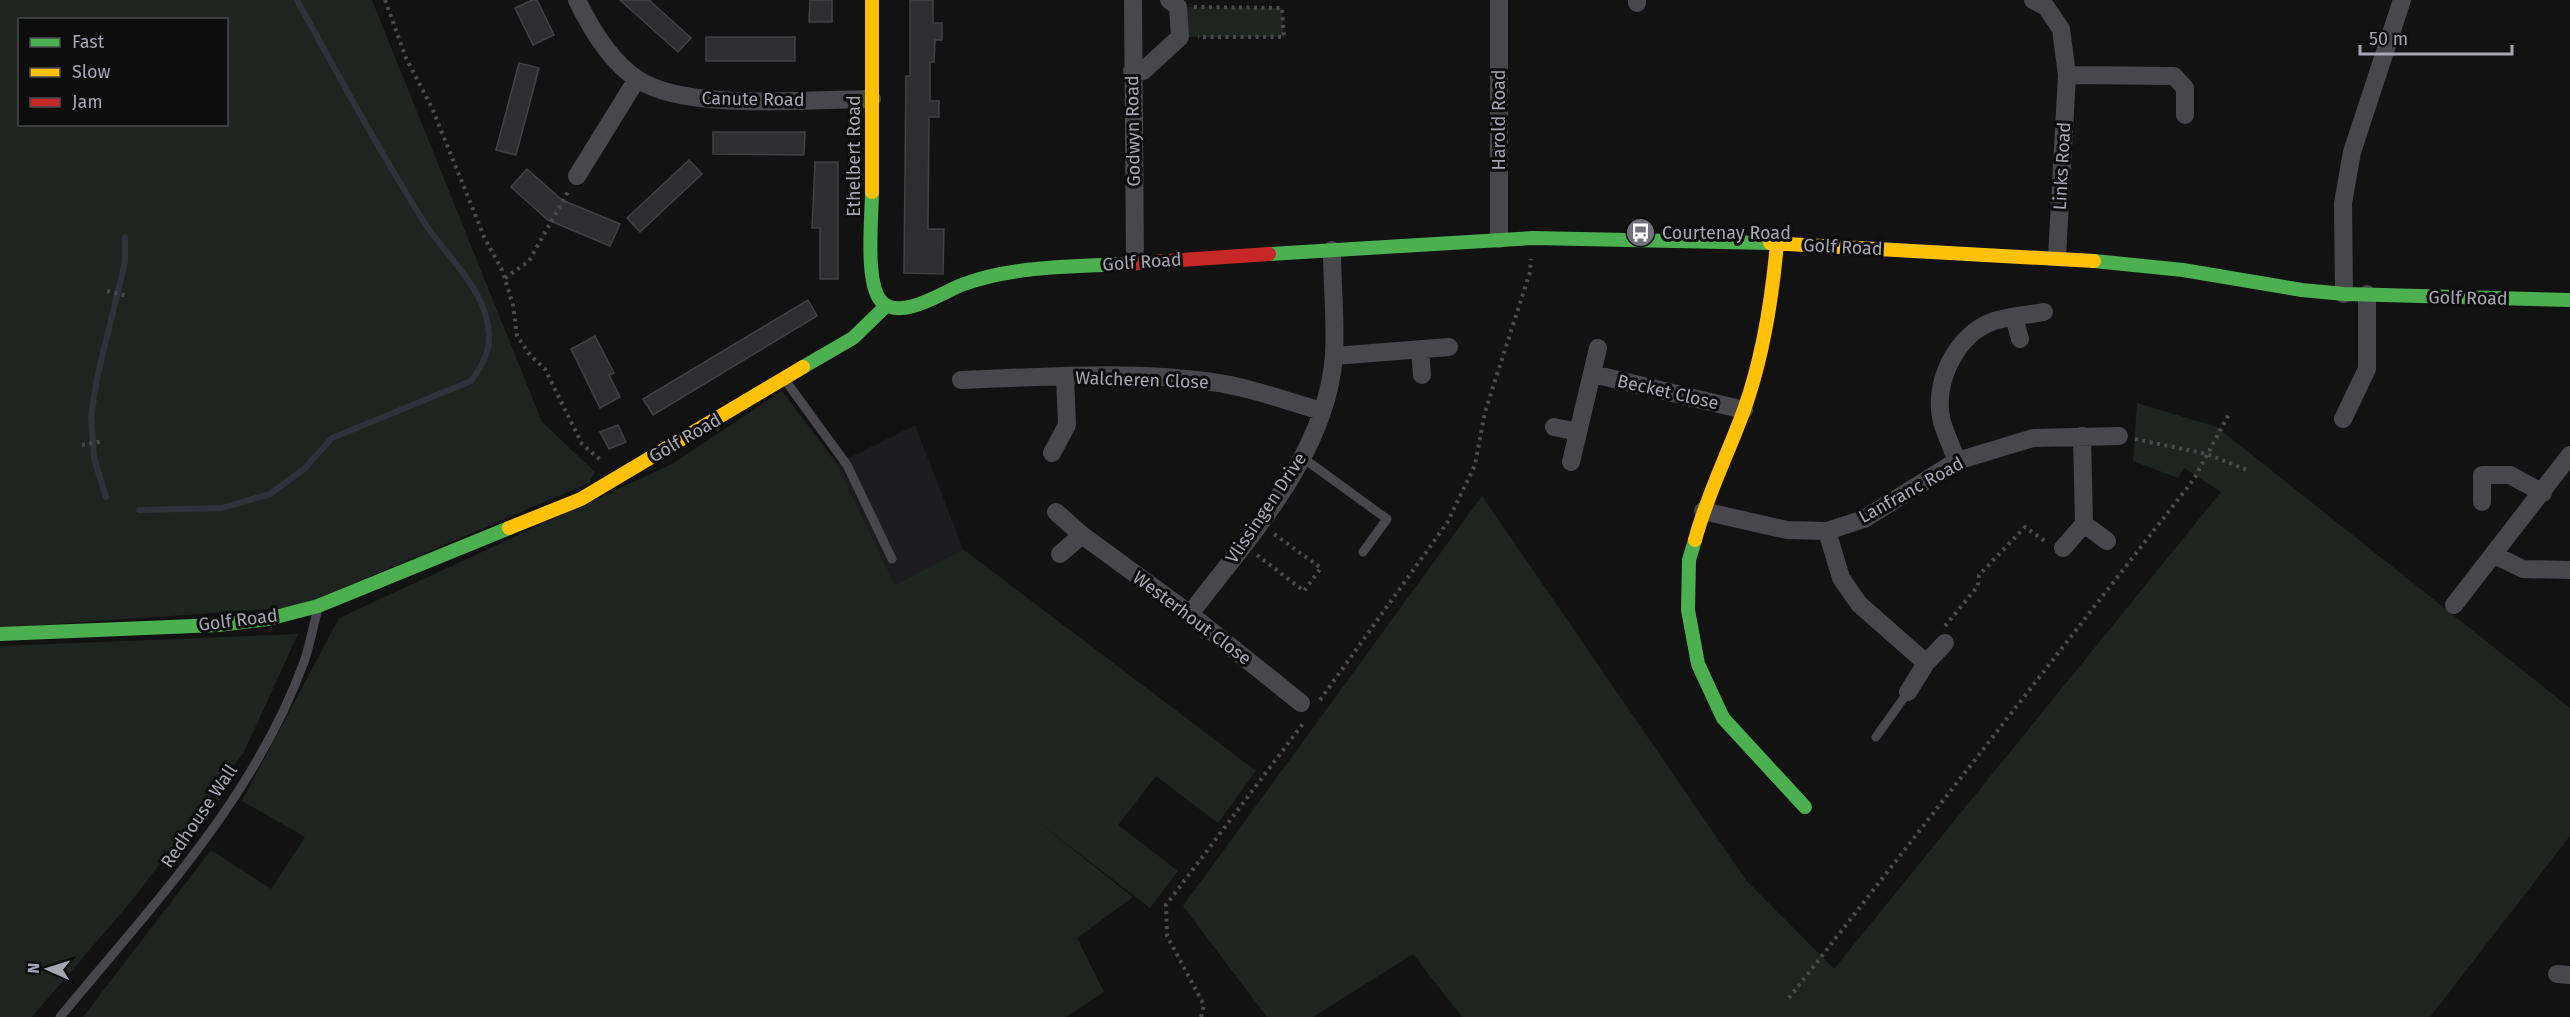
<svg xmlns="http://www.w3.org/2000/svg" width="2570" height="1017" viewBox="0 0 2570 1017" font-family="'Fira Sans',sans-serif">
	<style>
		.built { fill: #1d1c1e }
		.green { fill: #1f2421; fill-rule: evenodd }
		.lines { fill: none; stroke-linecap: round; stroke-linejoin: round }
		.stream { stroke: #2e333a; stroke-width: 6 }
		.building { fill: #2e2e30; stroke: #424246; stroke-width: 1.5 }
		.path { stroke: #4b4b4e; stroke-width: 4; stroke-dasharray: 3 4.5; stroke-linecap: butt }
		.lane { stroke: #48484c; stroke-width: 9 }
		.street { stroke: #48484c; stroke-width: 18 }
		.fast { stroke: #4caf50; stroke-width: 14 }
		.slow { stroke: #ffc107; stroke-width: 14 }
		.jam { stroke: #c62828; stroke-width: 14 }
		.labels { text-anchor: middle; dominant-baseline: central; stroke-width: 6; stroke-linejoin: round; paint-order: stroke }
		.street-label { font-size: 18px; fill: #a5a6b2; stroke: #0d0d0e }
		.poi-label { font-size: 18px; fill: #a5a6b2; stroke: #0d0d0e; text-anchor: start }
	</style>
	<rect width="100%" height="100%" fill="#121213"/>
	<path class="built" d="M915 425 963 549 895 585 837 464Z"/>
	<path class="green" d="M0 0H372L542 422 595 472 589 483 298 607 0 628ZM20 20H226V124H20Z
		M1178 7 1282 8 1284 37H1180Z
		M782 391 837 464 895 585 963 549 1256 771 1218 823 1156 776 1118 825 1178 871 1150 908 1033 818 1133 897 1077 938 1104 992 1066 1017H83L211 850 271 889 305 837 242 801 339 618 672 464Z
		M2137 403 2217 427 2570 708V836L2430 1017H1462L1413 954 1313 1017H1267L1183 906 1482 496 1746 880 1834 969 2221 492 2184 468 2178 478 2133 461Z
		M298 634 244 752 134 898 32 1017H0V646Z"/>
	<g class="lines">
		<path class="stream" d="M106 497 94 458 91 417 97 378 125 262V237
			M139 510 222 508 270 494 304 469 332 438 471 381C481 368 490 352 489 335 487 289 447 258 424 222 379 150 338 75 297 0"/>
	</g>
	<path class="building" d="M532 0H537L554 35 533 45 515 8Z
		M620 0H649L691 38 678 52Z
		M810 0H832V22H809Z
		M910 0H933V23H942V40H935L934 62H930V101H939V117H929L928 229H944L943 274 904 273 906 76H910Z
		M706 37H795V61H706Z
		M519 63 539 68 516 155 496 150Z
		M713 132H805L804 155 713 154Z
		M689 160 702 174 640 232 627 218Z
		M815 162H838V279H820V228H812Z
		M527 169 562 200 620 224 610 246 548 220 511 187Z
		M808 300 817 316 653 415 643 399Z
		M595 336 614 373 609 375 620 397 600 408 571 349Z
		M618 425 626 442 609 449 600 432Z"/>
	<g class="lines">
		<path class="path" d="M385 0 406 58 432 108 485 239 502 270 513 305 517 336 530 355 545 369 582 444 603 462
			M1194 7 1282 8 1284 37H1198
			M505 278 529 261 569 190
			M107 291 128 296
			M2135 439 2207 454 2247 470
			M82 445 104 441
			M1257 555 1304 591 1321 568 1274 534
			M1945 626 1978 586 1979 575 2025 527 2046 542
			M1320 700 1447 523 1475 465 1485 412 1530 272 1531 259
			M1789 998 2194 479 2229 414
			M1201 1017 1204 1005 1167 936 1166 905 1305 721"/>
		<path class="lane" d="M785 380 847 465 892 559
			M1303 458 1387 519 1363 552
			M1876 737 1908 692
			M60 1017C151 907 254 799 304 662 310 645 313 626 318 609"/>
		<path class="street" d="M577 0C591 29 610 61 637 79 686 112 812 99 872 99
			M1133 0 1135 262
			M1637 0V3
			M2033 0 2046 7 2061 29 2067 75 2057 257
			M1132 71H1143L1180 37 1178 7 1169 0
			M2067 75 2174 76 2185 88V115
			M577 176 637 79
			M1499 239V0
			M2344 294 2343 203 2352 152 2402 0
			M2014 317 2020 339
			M1420 350 1422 375
			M1334 356 1449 347
			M1593 374 1744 410
			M961 380C1044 377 1130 370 1212 382 1249 387 1286 401 1322 411
			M2343 419 2367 369V294
			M1554 427 1578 432
			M2082 436 2084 524 2107 541
			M1052 453 1067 425 1065 376
			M1957 461C1952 448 1946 435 1942 422 1932 384 1956 334 1994 321 2010 316 2028 315 2044 312
			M1571 462 1598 348
			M2482 502V475H2510L2543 493
			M1703 511 1787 530 1827 531 1864 519 1957 461 2033 438 2119 436
			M1056 512 1082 535 1190 614 1301 703
			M1827 531 1841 578 1859 604 1926 663
			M2063 548 2084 524
			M1060 554 1082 535
			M2494 555 2523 569 2570 570
			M2454 605 2570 455
			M1190 614C1248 537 1327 455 1334 355 1336 320 1332 285 1332 250
			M1908 692 1926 663 1945 643
			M2557 974 2570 975"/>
		<path class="fast" d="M872 192C872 216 864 288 883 303 903 320 944 291 964 284 1014 266 1070 267 1123 264
			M1269 254 1533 238 1770 243
			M2094 261 2183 270 2302 290 2344 294 2570 300
			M803 367 853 338 886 306
			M1695 540 1689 560 1688 610 1698 664 1723 718 1805 807
			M0 634 218 625 268 619 318 606 509 528"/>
		<path class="slow" d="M872 0V192
			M1770 243 2094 261
			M509 528 581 499 803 367
			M1695 540C1707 495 1728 454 1744 410 1763 357 1772 300 1777 243"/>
		<path class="jam" d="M1123 264 1269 254"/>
	</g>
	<defs>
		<symbol id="bus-disc" viewBox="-11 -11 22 22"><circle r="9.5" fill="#72727a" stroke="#0d0d0e"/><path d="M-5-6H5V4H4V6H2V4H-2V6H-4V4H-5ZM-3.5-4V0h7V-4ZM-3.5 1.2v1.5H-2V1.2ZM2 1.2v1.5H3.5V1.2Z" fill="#fff"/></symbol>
	</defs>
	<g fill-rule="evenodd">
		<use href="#bus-disc" x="1624" y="216" width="33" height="33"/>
	</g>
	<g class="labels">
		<g class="street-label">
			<text transform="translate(753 99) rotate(1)">Canute Road</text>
			<text transform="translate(1499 120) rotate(-90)">Harold Road</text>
			<text transform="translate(1133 131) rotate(-91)">Godwyn Road</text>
			<text transform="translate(854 156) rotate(-90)">Ethelbert Road</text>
			<text transform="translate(2062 166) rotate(-87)">Links Road</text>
			<text transform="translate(1843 247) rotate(3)">Golf Road</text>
			<text transform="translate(1142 262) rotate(-4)">Golf Road</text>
			<text transform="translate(2468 298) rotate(1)">Golf Road</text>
			<text transform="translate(1142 380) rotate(2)">Walcheren Close</text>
			<text transform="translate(1668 392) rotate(13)">Becket Close</text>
			<text transform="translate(685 438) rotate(-30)">Golf Road</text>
			<text transform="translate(1911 490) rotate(-29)">Lanfranc Road</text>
			<text transform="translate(1266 508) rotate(-56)">Vlissingen Drive</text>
			<text transform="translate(1192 618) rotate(37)">Westerhout Close</text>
			<text transform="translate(238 620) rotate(-7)">Golf Road</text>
			<text transform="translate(199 816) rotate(-56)">Redhouse Wall</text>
		</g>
		<g class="poi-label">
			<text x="1662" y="233">Courtenay Road</text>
		</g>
	</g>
	<rect x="18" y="18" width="210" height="108" fill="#0d0d0e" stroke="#4a4a50" stroke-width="1.5"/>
	<rect x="30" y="38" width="30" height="9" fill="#4caf50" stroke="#4a4a50" stroke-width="1.5"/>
	<text x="72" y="48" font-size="18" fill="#a5a6b2">Fast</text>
	<rect x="30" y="68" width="30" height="9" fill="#ffc107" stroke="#4a4a50" stroke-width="1.5"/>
	<text x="72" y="78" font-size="18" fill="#a5a6b2">Slow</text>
	<rect x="30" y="98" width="30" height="9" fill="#c62828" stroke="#4a4a50" stroke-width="1.5"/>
	<text x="72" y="108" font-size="18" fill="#a5a6b2">Jam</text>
	<g transform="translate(48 969) rotate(273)" stroke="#0d0d0e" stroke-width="4.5" paint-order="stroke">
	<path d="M0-4.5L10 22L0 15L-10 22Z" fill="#a5a6b2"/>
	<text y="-9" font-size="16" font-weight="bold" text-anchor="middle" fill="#a5a6b2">N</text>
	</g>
	<path d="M2360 45v9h152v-9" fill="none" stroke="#a5a6b2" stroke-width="3"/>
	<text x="2369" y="45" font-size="18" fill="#a5a6b2" stroke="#0d0d0e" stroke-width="4.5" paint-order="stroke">50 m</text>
</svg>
